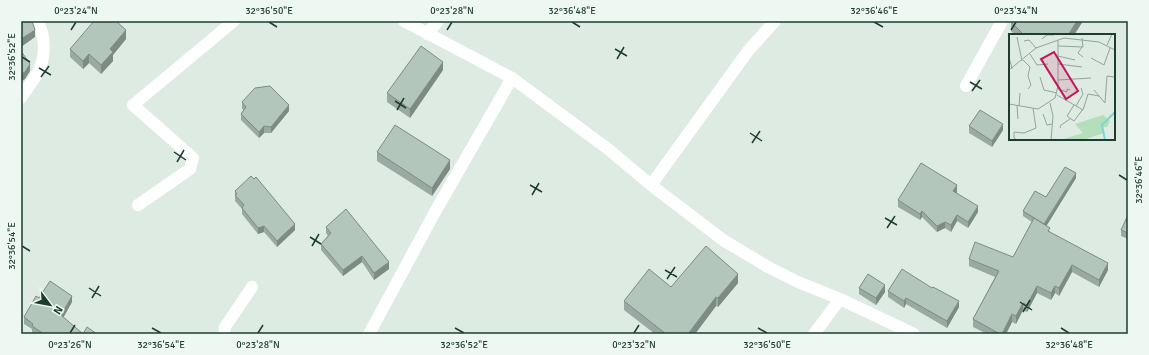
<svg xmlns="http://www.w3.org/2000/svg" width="1149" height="355" viewBox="0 0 1149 355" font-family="Signika,sans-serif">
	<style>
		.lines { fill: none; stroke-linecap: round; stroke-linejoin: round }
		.minor { stroke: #fff; stroke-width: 12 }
		.wall { fill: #9aaaa2 }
		.shaded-wall { fill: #7d8b84 }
		.building { fill: #b3c6bc; stroke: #7d8b84 }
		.ticks { fill: none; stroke: #1d3d30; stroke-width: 1.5 }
		.inset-river { fill: none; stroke: #7ed5d8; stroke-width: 2 }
		.inset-road { fill: none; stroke: #91a59b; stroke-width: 1 }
		.view { fill: #c2185b; fill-opacity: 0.15; stroke: #c2185b; stroke-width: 2 }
		.inset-edge { fill: none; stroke: #1d3d30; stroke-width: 2 }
		.neatline { fill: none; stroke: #1d3d30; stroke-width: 1.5 }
		.ticks-label { font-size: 10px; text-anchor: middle; fill: #1d3d30 }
	</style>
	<rect width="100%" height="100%" fill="#deebe3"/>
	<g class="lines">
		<path class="minor" d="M404 21 512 78 608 149 651 185 723 240 768 267 798 282 840 299 914 334
			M427 34 438 21
			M966 86 1002 21
			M21 98C27 89 33 81 38 72 46 57 46 35 37 21
			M651 185 748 51 775 21
			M138 205 190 169 193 158 133 105 234 21
			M224 334 225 327 252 287
			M369 334 435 212 512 78
			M814 334 840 299"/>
	</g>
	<path class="wall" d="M1083 21 1074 35H1015L1011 31V22Z
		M126 39 113 55V61L101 74 89 63 83 69 70 57V49Z
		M443 70 410 118 387 102V93Z
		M242 102 289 111 271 133H264L259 138 241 120V114L244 110 242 109Z
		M969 126 1003 130 992 147 969 133Z
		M377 152 450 169 432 196 377 161Z
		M1076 178 1046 225 1050 232 1108 270 1099 287 1072 272 1059 296 1055 293 1051 300 1037 293 1027 312 1023 310 1016 324 1012 322 1006 334H987L973 327V319L995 277 969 266V259L1013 257 1032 222 1023 216V211Z
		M254 179 295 230 277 247 264 232 258 234 242 214V209L235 201V191Z
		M957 192V193L978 212 968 228 957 221 951 232 945 228 937 232 922 217 920 220 898 207V200Z
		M1128 215V239L1121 236V230Z
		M326 227 389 269 374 280 362 262 343 276 321 250V244L328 236 326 233Z
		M738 283 718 307 716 306 695 334H655L624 310V301L671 287Z
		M859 288 885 292 876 305 859 294Z
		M888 291 959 307 947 328 906 304 904 308 888 297Z
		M39 298 72 302 63 317 83 334H97H35L32 332V329L24 324V317Z"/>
	<path class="shaded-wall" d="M1077 21H1083L1074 35H1068Z
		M35 30V37L21 47V39Z
		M126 30V39L113 55V61L101 74V65L110 49Z
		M89 54V63L83 69V61Z
		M443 62V70L410 118V109Z
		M30 64V71L25 79 21 82V74Z
		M289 105V111L271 133V127Z
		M1003 124V130L992 147V141Z
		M264 126V133L259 138V132Z
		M450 160V169L432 196V188Z
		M1076 173V178L1044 230V225Z
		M957 185V192L953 198V191Z
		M978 206V212L968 228V222Z
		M922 211V217L920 220V214Z
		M957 215V221L951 232V225Z
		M945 222V228L937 232V226Z
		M295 224V230L277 247V241Z
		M264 226V232L258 234V228Z
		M362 256V262L343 276V270Z
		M389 262V269L374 280V273Z
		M1108 263V270L1099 287V280Z
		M1072 265V272L1059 296V288Z
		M738 274V283L718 307V298Z
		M885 285V292L876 305V298Z
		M1037 286V293L1027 312V305Z
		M1055 286V293L1051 300V293Z
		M72 296V302L61 322V315Z
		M716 297V306L695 334H688Z
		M906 298V304L904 308V301Z
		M959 301V307L947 328V321Z
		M1023 303V310L1016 324V316Z
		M1012 314V322L1006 334H1002Z"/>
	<path class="building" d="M21 21H32L35 30 21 39Z
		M94 21H116L126 30 110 49 113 52 101 65 89 54 83 61 70 49Z
		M1012 21H1077L1068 35H1024L1011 22Z
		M421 46 443 62 410 109 387 93Z
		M21 51 30 64 25 72 21 74Z
		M270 86 289 105 271 127 264 126 259 132 241 114 246 107 242 102 255 88Z
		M980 110 1003 124 992 141 969 126Z
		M395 125 450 160 432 188 377 152Z
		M921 163 957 185 953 191 978 206 968 222 957 215 951 225 945 222 937 226 922 211 920 214 898 200Z
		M1065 167 1076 173 1044 224 1023 211 1035 191 1046 197Z
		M251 176 254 179 256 177 295 224 277 241 264 226 258 228 242 208 244 205 235 195 237 194 235 191Z
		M346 209 389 262 374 273 362 256 343 270 321 244 331 233 326 227Z
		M1128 215V233L1121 230Z
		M1034 218 1050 228 1048 231 1108 263 1099 280 1072 265 1059 288 1055 286 1051 293 1037 286 1027 305 1023 303 1016 316 1012 314 1002 334H1000L973 319 999 271 969 259 975 242 1013 257Z
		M706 246 738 274 718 298 716 297 688 334H666L624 301 649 269 671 287Z
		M902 269 932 288 933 287 959 301 947 321 906 298 904 301 888 291Z
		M868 274 885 285 876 298 859 288Z
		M50 281 72 296 61 315 83 334 87 327 97 334H44L32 326 33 324 24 317 36 296 39 298Z"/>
	<path class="ticks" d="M269 22 277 27M572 22 580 27M874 22 883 27M71 30 76 22M447 30 452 22M1011 30 1016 22M615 49 627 56M22 57 30 62M617 59 624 47M39 68 51 75M41 77 49 66M970 82 982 89M972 91 980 80M395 101 406 108M397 110 404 98M750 133 762 141M752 143 760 131M174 152 186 160M177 162 184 150M1119 175 1127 180M530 185 542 192M532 195 539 183M885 218 897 225M887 228 895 216M310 237 321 244M22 246 30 251M312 246 319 234M665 270 677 277M667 279 675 267M89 288 101 296M92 298 99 286M1020 302 1032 310M1023 312 1030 300M152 328 161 333M455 328 464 333M758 328 767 333M1061 328 1069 333M70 333 75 325M258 333 263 325M634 333 639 325"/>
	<g transform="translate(1009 34)">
		<rect width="106" height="106" fill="#deebe3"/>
		<path d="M94 81 101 87 98 93H93L95 99 74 106H51L74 99 66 90Z" fill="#b3dfba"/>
		<path class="inset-river" d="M96 106 93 91 106 78"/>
		<path class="inset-road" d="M8 3 13 27M33 5 38 1H45M15 7 20 6 27 14M98 11 103 0M49 12 74 13 73 4M73 13 69 19 74 23M21 20 28 31 39 30M49 22 66 26M0 23 3 35M82 24 95 31 101 14M14 26 21 33 19 42 22 51 19 55M49 30 73 33M0 36 27 14 55 4 90 8 106 16M31 43 35 56 48 59M49 46 82 44M49 55 58 58V55L61 56M85 56 96 69M48 61 74 76 79 60 90 62M106 64V25M41 69 44 82 42 106M96 69 98 42 105 43M0 70 29 75 46 64 49 52V6M65 71 58 82 65 87 74 75M8 72 9 85M10 72 11 59M67 72 74 60 72 54M34 80 38 91 43 90M51 94 52 91 61 85M8 106 5 104V98L15 99 27 94 24 74"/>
		<path class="view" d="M45 18 69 57 57 65 32 25Z"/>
		<rect width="106" height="106" class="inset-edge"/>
	</g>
	<rect width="1149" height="355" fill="none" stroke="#eef8f2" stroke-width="44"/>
	<g transform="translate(50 305) rotate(122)" stroke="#eef8f2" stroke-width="3" paint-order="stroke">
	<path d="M0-3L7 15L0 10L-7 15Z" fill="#1d3d30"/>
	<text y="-6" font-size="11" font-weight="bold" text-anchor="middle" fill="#1d3d30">N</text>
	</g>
	<rect x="22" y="22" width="1105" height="311" class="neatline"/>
	<g class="ticks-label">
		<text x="76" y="14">0°23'24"N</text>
		<text x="269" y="14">32°36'50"E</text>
		<text x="452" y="14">0°23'28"N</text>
		<text x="572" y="14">32°36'48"E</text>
		<text x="874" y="14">32°36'46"E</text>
		<text x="1016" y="14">0°23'34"N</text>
		<text transform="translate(11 57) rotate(-90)" y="4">32°36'52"E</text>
		<text transform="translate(1138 180) rotate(-90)" y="4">32°36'46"E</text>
		<text transform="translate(11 246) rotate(-90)" y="4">32°36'54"E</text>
		<text x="70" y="348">0°23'26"N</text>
		<text x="161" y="348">32°36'54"E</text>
		<text x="258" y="348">0°23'28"N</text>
		<text x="464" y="348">32°36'52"E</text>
		<text x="634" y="348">0°23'32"N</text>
		<text x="767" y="348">32°36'50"E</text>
		<text x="1069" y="348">32°36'48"E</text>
	</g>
</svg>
